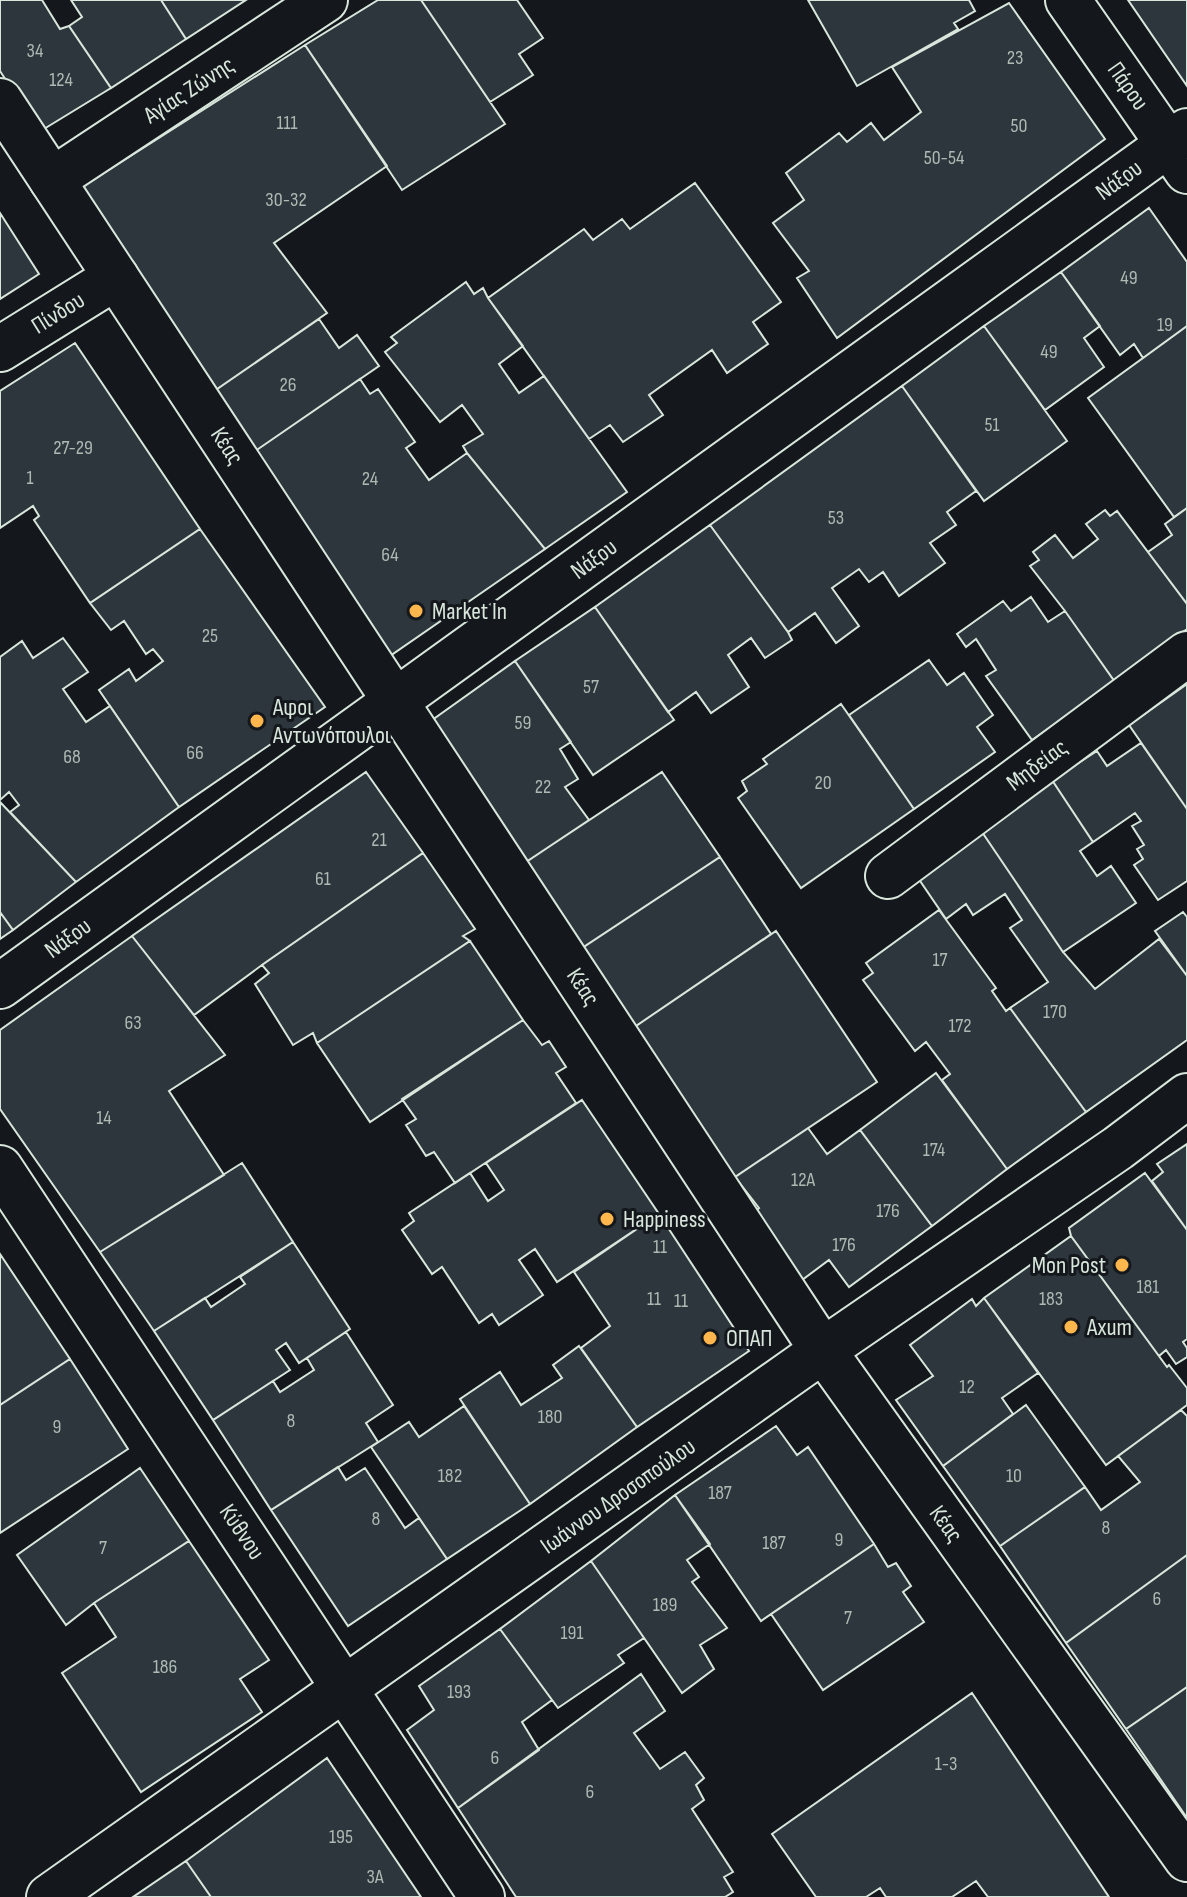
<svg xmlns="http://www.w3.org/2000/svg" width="1187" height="1897" viewBox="0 0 1187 1897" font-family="'Sofia Sans Condensed',sans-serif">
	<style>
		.building { fill: #2c363c; stroke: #d8e6dc; stroke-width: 2 }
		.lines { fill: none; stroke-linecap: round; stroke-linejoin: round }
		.minor-casing { stroke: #d8e6dc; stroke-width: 48 }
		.tertiary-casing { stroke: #d8e6dc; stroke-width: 48 }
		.minor { stroke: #14181c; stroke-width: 44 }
		.tertiary { stroke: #14181c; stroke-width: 44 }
		.poi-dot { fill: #ffb74d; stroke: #14181c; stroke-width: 3 }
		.labels { text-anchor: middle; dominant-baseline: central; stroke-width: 6; stroke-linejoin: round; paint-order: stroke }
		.number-label { font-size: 20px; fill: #adbab4 }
		.street-label { font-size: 24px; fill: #d8e6dc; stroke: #14181c }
		.poi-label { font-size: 24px; fill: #d8e6dc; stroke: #14181c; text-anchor: start }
	</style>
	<rect width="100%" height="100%" fill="#14181c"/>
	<path class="building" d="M0 0H42L60 29 69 26 111 88 39 132 0 71Z
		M71 0H161L186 39 111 88 69 26 82 17Z
		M161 0H246L186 39Z
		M378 0H421L505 124 402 190 305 45Z
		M421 0H517L543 38 519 54 533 75 490 102Z
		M808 0H969L975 11 954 23 958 29 857 86Z
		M1128 0H1187V86Z
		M1009 3 1105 139 837 338 797 278 809 271 773 223 804 200 786 173 839 133 847 142 871 123 884 140 921 112 892 67Z
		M305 45 387 166 274 243 327 313 207 396 74 192Z
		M695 183 781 302 753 322 768 344 727 373 712 350 649 395 663 415 623 442 610 425 589 439 488 298 584 229 593 240 622 219 630 229Z
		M1149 208 1187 262V326L1143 358 1134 344 1120 355 1061 272Z
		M0 213 39 274 0 299Z
		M1061 272 1100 326 1084 338 1104 367 1045 410 984 326Z
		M466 282 474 294 483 288 488 298 523 346 499 364 519 393 544 376 627 492 545 549 467 453 463 446 483 434 462 405 440 422 385 352 397 343 391 337Z
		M319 319 339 348 357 335 379 366 248 456 207 396Z
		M984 326 1067 441 984 501 902 386Z
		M1187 326V508L1174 517 1088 398Z
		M75 343 200 529 90 603 34 520 39 516 33 506 0 528V391Z
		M360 379 370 394 378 389 415 442 406 448 429 480 467 453 545 549 387 658 248 456Z
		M902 386 976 491 947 512 956 525 930 543 945 563 899 596 883 572 869 582 859 569 832 588 859 626 836 643 815 613 788 632 710 525Z
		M1187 508V604L1148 552 1172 535 1165 524Z
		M1105 510 1110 516 1117 511 1187 604V629L1115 682 1065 611 1030 566 1039 560 1033 552 1055 535 1073 558 1098 539 1086 524Z
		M710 525 788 632 792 640 765 658 751 638 728 655 749 687 711 713 696 692 668 712 595 607Z
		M200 529 325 707 179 807 99 690 129 669 136 681 163 661 153 649 146 654 124 621 111 630 90 603Z
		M1031 597 1048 622 1065 611 1115 682 1032 740 986 676 996 670 976 639 966 647 957 634 1003 601 1011 611Z
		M595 607 674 720 593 775 515 661Z
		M63 638 88 672 63 689 86 722 110 706 179 807 76 882 10 812 19 805 9 792 0 800V657L22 641 33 658Z
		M929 660 947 685 964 673 993 715 977 727 995 752 914 809 849 715Z
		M515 661 571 742 560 749 578 779 565 787 589 820 523 864 428 723Z
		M1187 684V809L1129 725Z
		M841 704 914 809 801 888 738 798 747 791 742 781 767 764 763 759Z
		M1141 743 1187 809V881L1158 900 1134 865 1143 859 1137 849 1144 845 1132 826 1141 821 1135 813 1093 842 1052 780 1097 751 1107 766Z
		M366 772 423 853 262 965 194 1015 132 936Z
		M662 772 720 857 579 950 523 864Z
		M1052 780 1093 842 1080 851 1097 876 1111 866 1136 903 1063 952 980 829Z
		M0 802 76 882 13 930 0 912Z
		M980 829 1063 952 1095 989 1159 939 1187 976V1040L1086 1112 1010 1008 1048 982 1010 928 1022 920 1005 894 973 915 966 904 946 919 916 875Z
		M423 853 475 929 463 936 470 941 317 1043 313 1033 293 1045 255 984 269 973 262 965Z
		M720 857 771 934 633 1028 579 950Z
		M939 910 996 988 992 991 1006 1011 1010 1008 1086 1112 1007 1169 942 1080 950 1074 926 1042 915 1051 863 980 873 973 866 963Z
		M0 912 13 930 0 939Z
		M1183 912 1187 917V976L1155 931Z
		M776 931 877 1082 735 1177 633 1028Z
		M132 936 225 1055 169 1091 224 1175 100 1252 0 1109V1030Z
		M470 941 523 1020 370 1122 317 1043Z
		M523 1020 542 1045 549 1041 566 1067 556 1073 576 1103 455 1183 434 1152 426 1156 406 1125 416 1119 402 1099Z
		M936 1073 1007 1169 932 1226 860 1130Z
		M582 1100 659 1214 557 1282 535 1249 519 1260 543 1295 499 1325 492 1314 479 1323 442 1267 432 1274 402 1230 414 1221 409 1213 470 1173 488 1201 504 1190 486 1163Z
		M808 1128 827 1154 860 1130 932 1226 849 1287 829 1260 798 1283 752 1214 759 1208 735 1177Z
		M1187 1144V1230L1152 1181 1163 1172 1157 1164Z
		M242 1163 293 1242 154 1331 100 1252Z
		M1145 1173 1187 1230V1339L1183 1342 1187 1348V1357L1176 1364 1166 1350 1159 1356 1071 1236 1069 1228Z
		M659 1214 749 1351 637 1427 581 1348 610 1326 574 1272Z
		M1071 1236 1167 1367 1169 1365 1187 1388V1405L1106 1465 984 1298Z
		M293 1242 350 1329 299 1363 286 1343 276 1350 290 1370 213 1420 154 1331 205 1298 211 1307 245 1284 240 1277Z
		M0 1254 70 1359 0 1405Z
		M984 1298 1038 1373 1002 1398 1013 1414 943 1466 896 1400 933 1376 910 1345 972 1299 976 1306Z
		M346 1332 393 1405 366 1423 378 1442 271 1510 213 1420 273 1381 280 1392 314 1370 307 1358Z
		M579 1346 637 1427 530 1504 460 1399 500 1372 521 1405 562 1378 553 1365Z
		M70 1359 128 1449 0 1533V1405Z
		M1026 1405 1085 1487 1000 1546 943 1466Z
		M464 1406 530 1504 447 1559 371 1447 409 1422 419 1437Z
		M1181 1410 1187 1416V1555L1066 1643 1000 1546 1085 1487 1101 1510 1140 1482 1118 1456Z
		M776 1426 797 1455 808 1447 874 1544 761 1621 675 1495Z
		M338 1467 346 1480 365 1468 405 1528 419 1518 447 1559 348 1626 271 1510Z
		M140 1468 189 1541 94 1603 66 1625 17 1555Z
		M675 1495 710 1544 687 1560 699 1577 692 1582 727 1628 700 1645 714 1669 682 1693 591 1561Z
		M189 1541 269 1660 240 1679 262 1712 141 1792 62 1673 116 1637 94 1603Z
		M874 1544 888 1567 896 1563 911 1586 903 1592 924 1622 823 1690 771 1614Z
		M1187 1555V1687L1126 1729 1066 1643Z
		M591 1561 644 1638 618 1655 624 1663 558 1708 500 1629Z
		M500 1629 552 1700 522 1722 539 1750 458 1808 407 1730 434 1710 419 1686Z
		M641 1674 665 1711 634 1733 660 1769 685 1752 704 1778 696 1785 704 1800 692 1809 733 1872 724 1877 733 1892 725 1897H516L458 1808Z
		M1187 1687V1818L1126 1729Z
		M972 1693 1109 1897H988L976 1881 952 1897H886L880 1888 866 1897H816L772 1834Z
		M327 1758 421 1897H211L186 1861Z
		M186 1861 211 1897H133Z"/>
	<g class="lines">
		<defs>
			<path id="minor" d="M1068 0 1187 171
				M52 180 325 0
				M0 349 116 277
				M888 876 1187 654
				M0 986 1187 131"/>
			<path id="tertiary" d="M0 101 811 1333 1187 1859
				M0 1168 482 1897
				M49 1897 822 1351 1118 1148 1187 1096"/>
		</defs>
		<use href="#minor" class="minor-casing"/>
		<use href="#tertiary" class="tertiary-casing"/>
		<use href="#minor" class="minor"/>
		<use href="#tertiary" class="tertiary"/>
	</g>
	<g class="poi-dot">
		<circle cx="416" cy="611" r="8"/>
		<circle cx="257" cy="721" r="8"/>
		<circle cx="607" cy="1219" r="8"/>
		<circle cx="1122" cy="1265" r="8"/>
		<circle cx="1071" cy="1327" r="8"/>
		<circle cx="710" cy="1338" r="8"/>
	</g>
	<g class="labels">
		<g class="number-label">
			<text x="35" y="51">34</text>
			<text x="1015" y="58">23</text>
			<text x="61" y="80">124</text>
			<text x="287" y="123">111</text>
			<text x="1019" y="126">50</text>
			<text x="944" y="158">50-54</text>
			<text x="286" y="200">30-32</text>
			<text x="1129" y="278">49</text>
			<text x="1165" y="325">19</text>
			<text x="1049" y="352">49</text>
			<text x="288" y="385">26</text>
			<text x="992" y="425">51</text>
			<text x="73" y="448">27-29</text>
			<text x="30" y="478">1</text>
			<text x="370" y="479">24</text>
			<text x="836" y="518">53</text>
			<text x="390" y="555">64</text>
			<text x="210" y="636">25</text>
			<text x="591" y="687">57</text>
			<text x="523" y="723">59</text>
			<text x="195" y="753">66</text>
			<text x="72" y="757">68</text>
			<text x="823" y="783">20</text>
			<text x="543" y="787">22</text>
			<text x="379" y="840">21</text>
			<text x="323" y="879">61</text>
			<text x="940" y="960">17</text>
			<text x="1055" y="1012">170</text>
			<text x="133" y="1023">63</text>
			<text x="960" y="1026">172</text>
			<text x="104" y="1118">14</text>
			<text x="934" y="1150">174</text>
			<text x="803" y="1180">12Α</text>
			<text x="888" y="1211">176</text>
			<text x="844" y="1245">176</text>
			<text x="660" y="1247">11</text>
			<text x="1148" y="1287">181</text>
			<text x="654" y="1299">11</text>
			<text x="1051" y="1299">183</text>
			<text x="681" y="1301">11</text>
			<text x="967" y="1387">12</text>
			<text x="550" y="1417">180</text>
			<text x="291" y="1421">8</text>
			<text x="57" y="1427">9</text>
			<text x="450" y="1476">182</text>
			<text x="1014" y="1476">10</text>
			<text x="720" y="1493">187</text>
			<text x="376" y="1519">8</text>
			<text x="1106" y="1528">8</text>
			<text x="839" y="1540">9</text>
			<text x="774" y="1543">187</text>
			<text x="103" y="1548">7</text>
			<text x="1157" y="1599">6</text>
			<text x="665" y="1605">189</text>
			<text x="848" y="1618">7</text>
			<text x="572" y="1633">191</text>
			<text x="165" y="1667">186</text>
			<text x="459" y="1692">193</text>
			<text x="495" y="1758">6</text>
			<text x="946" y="1764">1-3</text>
			<text x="590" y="1792">6</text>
			<text x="341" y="1837">195</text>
			<text x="375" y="1877">3Α</text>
		</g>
		<g class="street-label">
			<text transform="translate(1128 86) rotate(55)">Πάρου</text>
			<text transform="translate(189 90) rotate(-33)">Αγίας Ζώνης</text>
			<text transform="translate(1119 180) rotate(-36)">Νάξου</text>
			<text transform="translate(58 313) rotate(-32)">Πίνδου</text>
			<text transform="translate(227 446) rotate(57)">Κέας</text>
			<text transform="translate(594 559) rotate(-36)">Νάξου</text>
			<text transform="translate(1037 765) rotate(-37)">Μηδείας</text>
			<text transform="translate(68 938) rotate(-36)">Νάξου</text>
			<text transform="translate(583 987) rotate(57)">Κέας</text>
			<text transform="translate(618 1496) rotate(-35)">Ιωάννου Δροσοπούλου</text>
			<text transform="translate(946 1524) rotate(54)">Κέας</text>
			<text transform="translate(242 1532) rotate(56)">Κύθνου</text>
		</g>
		<g class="poi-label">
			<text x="432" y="611">Market In</text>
			<text x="273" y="707">Αφοι<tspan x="273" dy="28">Αντωνόπουλοι</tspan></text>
			<text x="623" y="1219">Happiness</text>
			<text x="1106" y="1265" text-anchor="end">Mon Post</text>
			<text x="1087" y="1327">Axum</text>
			<text x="726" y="1338">ΟΠΑΠ</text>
		</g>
	</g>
</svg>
